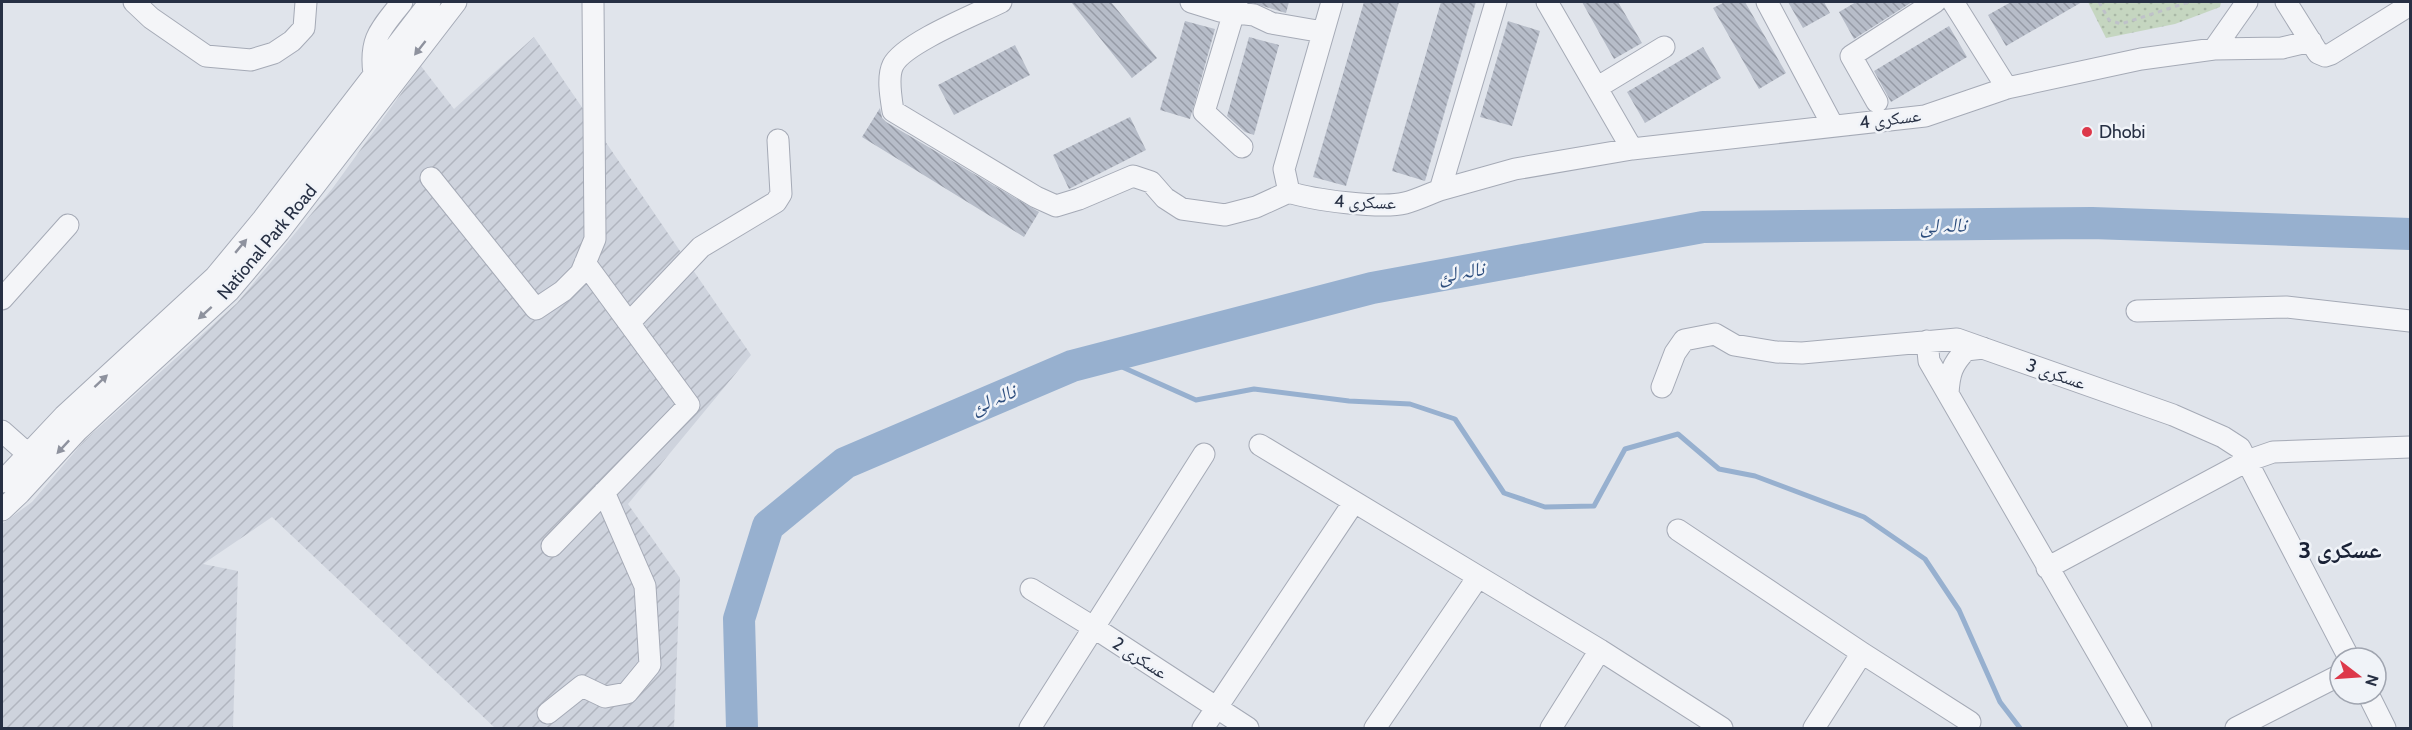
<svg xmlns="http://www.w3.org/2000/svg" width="2412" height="730" viewBox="0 0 2412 730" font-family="Cabin,'Noto Naskh Arabic',sans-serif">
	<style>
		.industrial { fill: url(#industrial-furrows) }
		.park { fill: url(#park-dots) }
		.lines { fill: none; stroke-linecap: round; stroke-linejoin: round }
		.stream { stroke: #97b0cf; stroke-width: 5 }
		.river { stroke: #97b0cf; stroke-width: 32 }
		.building { fill: url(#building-back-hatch) }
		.minor-casing { stroke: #a5aab6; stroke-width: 23 }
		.path { stroke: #bfc2c9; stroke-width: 3; stroke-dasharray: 4.5 4.5; stroke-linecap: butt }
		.minor { stroke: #f4f5f8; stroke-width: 21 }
		.oneway { fill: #8e929e }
		.poi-dot { fill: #dd384a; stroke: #f0f3f8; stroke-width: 2 }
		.labels { text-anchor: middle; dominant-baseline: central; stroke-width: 5; stroke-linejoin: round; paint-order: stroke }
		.street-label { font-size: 18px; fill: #273044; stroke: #f0f3f8 }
		.poi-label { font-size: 18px; fill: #273044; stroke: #f0f3f8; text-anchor: start }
		.water-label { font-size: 20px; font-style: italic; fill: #2c4d7d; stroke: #f0f3f8 }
		.district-label { font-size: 24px; font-weight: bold; fill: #192135; stroke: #f0f3f8 }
	</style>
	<defs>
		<pattern id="industrial-furrows" width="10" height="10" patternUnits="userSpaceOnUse" patternTransform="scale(1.5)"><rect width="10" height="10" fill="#ced3dd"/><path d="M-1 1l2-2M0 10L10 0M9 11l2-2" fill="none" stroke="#b1b5bf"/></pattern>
		<pattern id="park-dots" width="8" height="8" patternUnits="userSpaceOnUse" patternTransform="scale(1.5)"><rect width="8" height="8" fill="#c5d6c0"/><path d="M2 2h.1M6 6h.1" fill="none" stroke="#a9b8a6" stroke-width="1.8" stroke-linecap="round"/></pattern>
		<pattern id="building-back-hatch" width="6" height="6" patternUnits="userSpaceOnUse" patternTransform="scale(1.5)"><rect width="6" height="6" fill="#b7bdc9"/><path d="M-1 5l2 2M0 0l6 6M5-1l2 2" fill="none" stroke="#959aa5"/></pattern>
	</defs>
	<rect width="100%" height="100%" fill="#e0e4eb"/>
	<path class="industrial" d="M534 37 751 355 628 504 680 578 674 728H495L272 517 203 564 238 571 233 728H2V524L32 502 84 441 237 303 332 189 421 66 454 109Z"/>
	<path class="park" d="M2088 2H2221L2220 7 2175 24 2106 38Z"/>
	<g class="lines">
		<path class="stream" d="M1102 358 1196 400 1254 389 1349 401 1410 404 1455 419 1504 493 1545 507 1594 506 1625 449 1678 434 1719 469 1755 476 1864 517 1925 559 1959 610 2000 702 2020 728"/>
		<path class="river" d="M742 728 739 619 768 526 845 463 1072 366 1372 288 1703 227 2092 223 2410 234"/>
	</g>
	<path class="building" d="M1071 2H1111L1157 58 1132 78Z
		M1249 2H1289L1286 13Z
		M1364 2H1399L1346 186 1313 177Z
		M1441 2H1476L1425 181 1392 171Z
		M1582 2H1618L1642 43 1614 59Z
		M1725 2H1745L1786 73 1759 89 1713 8Z
		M1788 2H1824L1830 13 1803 28Z
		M1856 2H1912L1854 39 1839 12Z
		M2011 2H2082L2006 46 1988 15Z
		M1185 21 1215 29 1190 119 1160 110Z
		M1508 21 1540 31 1512 126 1480 117Z
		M1949 26 1967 57 1891 102 1874 71Z
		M1249 37 1279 45 1254 135 1245 132 1227 116Z
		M1015 45 1030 75 954 115 938 85Z
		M1703 47 1721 78 1645 123 1627 92Z
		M880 108 882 118 886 122 1039 212 1024 237 862 137Z
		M1130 117 1146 150 1069 189 1053 155Z"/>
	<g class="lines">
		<defs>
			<path id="minor" d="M134 2 151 18 206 56 251 60 274 53 292 41 304 28 306 2
				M1001 2C977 14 904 43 893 65 887 77 891 98 893 111L1036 197 1056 206 1079 199 1133 176 1151 182 1165 198 1182 209 1225 215 1256 207 1289 192
				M1191 2 1220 11 1254 15 1271 23 1323 32
				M1237 2 1204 112 1242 147
				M1332 2 1284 169 1289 192C1312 200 1382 209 1405 203 1417 200 1429 194 1440 190L1496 2
				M1547 2 1632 149 1925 116 2007 88 2141 59 2214 49 2282 48 2311 41
				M1767 2 1833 126
				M1953 2 2007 88
				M2286 2 2318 53 2325 56 2331 54 2410 5
				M2214 49 2247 2
				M374 74C369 38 381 29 402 2
				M1598 87 1664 47
				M1877 102 1851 56 1935 2
				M431 178 536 309 563 291 581 273 595 239 593 2
				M1440 190 1515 169 1632 149
				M2 299 68 225
				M2137 311 2286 307 2410 321
				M629 323 701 247 776 202 781 194 778 140
				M1927 341 1929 361 2141 728
				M1662 387 1675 353 1684 340 1715 334 1734 345 1776 352 1802 353 1957 339 2173 415 2223 437 2240 448 2349 658
				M1948 394C1949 374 1952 364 1966 350L1983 348
				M2 431 37 462
				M1260 445 1600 650 1722 728
				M2 482 64 416 215 277 263 219 430 2
				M2 510 20 493 78 430 229 291 279 232 456 2
				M1678 530 1862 653 1970 722
				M552 546 689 405 585 263
				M2047 568 2247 461 2273 452 2410 447
				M1031 589 1093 627 1248 728
				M2368 694 2385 728
				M548 713 582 686 605 697 627 693 650 665 645 586 604 492
				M1030 728 1204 454
				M1203 728 1354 502
				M1375 728 1478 577
				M1551 728 1600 650
				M1814 728 1862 653
				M2236 728 2340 675"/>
		</defs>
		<use href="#minor" class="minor-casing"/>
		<path class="path" d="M2099 2 2109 20 2121 24 2189 2"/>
		<use href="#minor" class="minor"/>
	</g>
	<defs><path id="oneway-solid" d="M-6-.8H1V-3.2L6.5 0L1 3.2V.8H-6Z" transform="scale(1.5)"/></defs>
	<g class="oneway">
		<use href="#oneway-solid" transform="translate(420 48) rotate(128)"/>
		<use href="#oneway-solid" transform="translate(241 246) rotate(-50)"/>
		<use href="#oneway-solid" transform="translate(205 313) rotate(138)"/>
		<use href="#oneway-solid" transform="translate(101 381) rotate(-43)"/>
		<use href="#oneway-solid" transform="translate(63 447) rotate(133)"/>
	</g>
	<circle class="poi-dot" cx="2087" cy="132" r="6"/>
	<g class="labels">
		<g class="street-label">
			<text transform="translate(1890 119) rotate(-7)">عسکری 4</text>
			<text transform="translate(1365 202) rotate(2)">عسکری 4</text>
			<text transform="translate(267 242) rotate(-50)">National Park Road</text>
			<text transform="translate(2056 374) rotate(19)">عسکری 3</text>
			<text transform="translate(1140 658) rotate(33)">عسکری 2</text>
		</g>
		<g class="poi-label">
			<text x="2099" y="132">Dhobi</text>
		</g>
		<g class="water-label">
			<text transform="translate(1943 225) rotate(-1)">نالہ لئ</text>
			<text transform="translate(1461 272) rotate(-10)">نالہ لئ</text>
			<text transform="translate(993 399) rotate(-23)">نالہ لئ</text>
		</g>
		<g class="district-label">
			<text x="2340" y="549">عسکری 3</text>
		</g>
	</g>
	<rect width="2412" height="730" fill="none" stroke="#273044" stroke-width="6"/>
	<g transform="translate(2358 676) rotate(107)"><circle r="28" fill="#f0f3f8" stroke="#a0a5b0" stroke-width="1.5"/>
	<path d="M0-4.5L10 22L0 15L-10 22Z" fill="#dd384a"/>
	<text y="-9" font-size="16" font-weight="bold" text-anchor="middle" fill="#273044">N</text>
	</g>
</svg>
